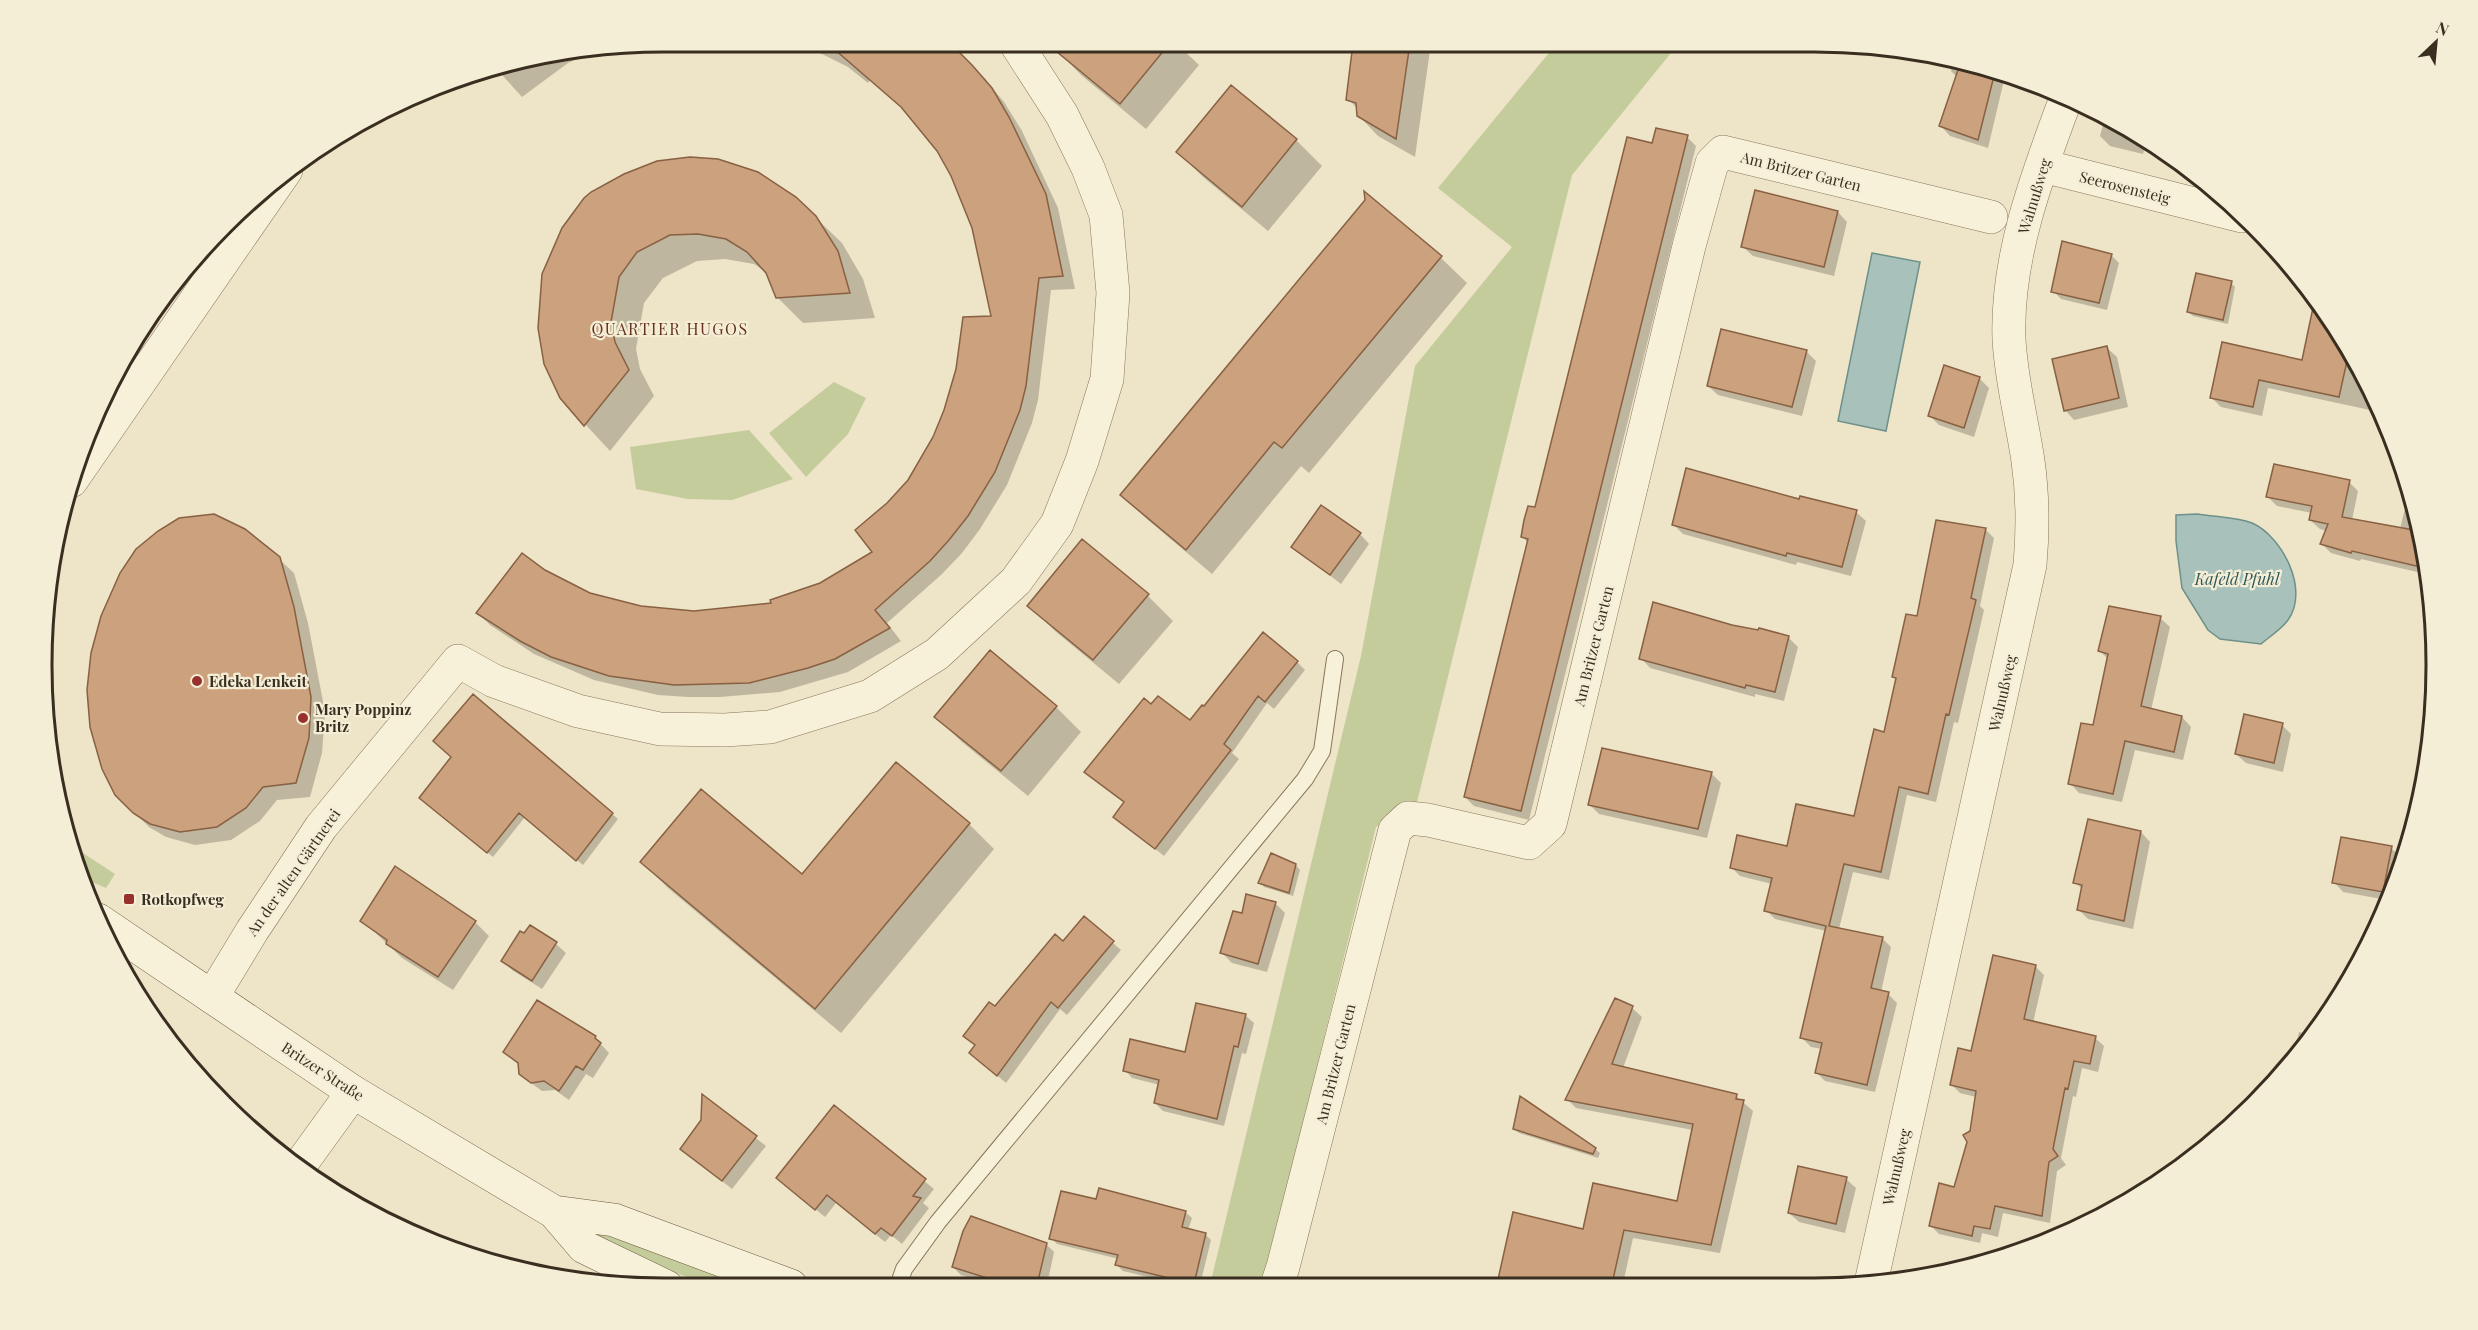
<svg xmlns="http://www.w3.org/2000/svg" width="2478" height="1330" viewBox="0 0 2478 1330" font-family="'Playfair Display',serif">
	<style>
		.green { fill: #c4cc9b }
		.water { fill: #a8c2bb; stroke: #6e9089; stroke-width: 1.5 }
		.shadow { fill: #0003 }
		.building { fill: #cba17e; stroke: #886143; stroke-width: 1.5 }
		.lines { fill: none; stroke-linecap: round; stroke-linejoin: round }
		.service-casing { stroke: #89765c; stroke-width: 18 }
		.minor-casing { stroke: #89765c; stroke-width: 34 }
		.secondary-casing { stroke: #6b573f; stroke-width: 34 }
		.service { stroke: #f8f1da; stroke-width: 16 }
		.minor { stroke: #f8f1da; stroke-width: 33 }
		.secondary { stroke: #f8f1da; stroke-width: 33 }
		.poi-dot { fill: #97312d; stroke: #f5eed6; stroke-width: 2 }
		.labels { text-anchor: middle; dominant-baseline: central; stroke-width: 4.5; stroke-linejoin: round; paint-order: stroke }
		.street-label { font-size: 15px; fill: #3a2e20; stroke: #f5eed6 }
		.poi-label { font-size: 15px; font-weight: bold; fill: #3a2e20; stroke: #f5eed6; text-anchor: start }
		.neighbourhood-label { font-size: 16px; letter-spacing: 1.5px; fill: #663220; stroke: #f5eed6 }
		.water-label { font-size: 16px; font-style: italic; fill: #2f5958; stroke: #f5eed6 }
		.rim { fill: none; stroke: #3a2e20; stroke-width: 3 }
	</style>
	<rect width="100%" height="100%" fill="#eee4c7"/>
	<path class="green" d="M1557 43H1679L1572 175 1417 802 1376 827 1263 1285H1210L1361 656 1415 366 1512 247 1438 188Z
		M834 382 866 398 848 434 806 477 769 433Z
		M749 430 793 479 732 500 688 499 636 489 630 447Z
		M69 844 115 874 106 888 80 877Z
		M586 1228 748 1286H710L624 1253Z"/>
	<path class="water" d="M1872 253 1920 262 1886 431 1838 421Z
		M2197 514C2215 517 2236 517 2252 523 2282 536 2310 590 2288 620 2282 629 2269 637 2261 644L2220 639 2208 630 2182 588 2176 541V515Z"/>
	<path class="shadow" d="M787 42H947L985 79 1004 102 1022 131 1058 208 1075 289 1051 290 1038 400 1032 423 1007 485 980 529 962 553 942 574 887 623 901 641 848 672 780 692 720 697H688L658 695 594 680 534 654 490 625 478 613 544 571 590 595 641 608 667 611 718 612 773 605 820 585 874 552 888 505 909 480 935 437 993 317 974 228 953 175 938 150 907 112 870 80 868 83 848 67 822 54Z
		M1061 42 1176 43 1199 65 1146 129 1081 75 1056 49Z
		M1355 43H1431L1415 157 1378 136 1359 116 1358 109 1348 99Z
		M601 48 568 63 522 97 495 67 544 54Z
		M1953 60 1975 63 2005 76 1988 148 1950 136 1941 126 1957 77 1951 71Z
		M1231 87 1296 140 1322 166 1268 231 1203 177 1178 152Z
		M2105 117 2124 125 2147 141 2143 154 2110 146 2100 136Z
		M1687 137 1696 146 1529 820 1474 806 1465 797 1528 543 1522 536 1536 509 1654 145Z
		M1366 195 1441 258 1467 283 1309 473 1301 466 1212 574 1148 520 1122 495 1367 200Z
		M1838 212 1847 222 1834 276 1753 256 1743 247Z
		M815 217 842 243 863 279 875 318 803 323 777 297 767 273 754 264 725 259 697 261 663 278 644 303 636 349 640 369 654 396 610 451 561 398 564 229Z
		M2111 255 2119 263 2107 310 2061 299 2053 291Z
		M2231 283 2235 287 2228 324 2193 316 2188 312Z
		M2320 306 2366 380 2353 377 2370 410 2268 388 2262 416 2221 407 2211 397 2304 362Z
		M2107 348 2117 357 2128 407 2074 420 2065 410Z
		M1806 351 1816 361 1802 416 1718 395 1708 386Z
		M1979 378 1989 388 1974 437 1939 425 1930 416Z
		M2349 482 2358 491 2352 520 2400 529 2408 496 2411 500 2412 496 2426 574 2361 559 2360 561 2331 553 2322 544 2327 531 2320 529 2310 520 2312 513 2277 506 2268 497Z
		M1771 493 1856 512 1866 521 1851 576 1797 562 1796 565 1683 534 1674 525Z
		M1985 529 1994 538 1980 606 1984 610 1958 723 1954 722 1936 802 1907 795 1889 880 1853 872 1839 929 1882 938 1891 947 1881 992 1888 994 1897 1003 1875 1092 1825 1081 1816 1072 1822 1049 1811 1047 1802 1038 1826 931 1775 919 1766 910 1772 884 1740 876 1731 867 1788 848 1856 818 1886 734 1897 680 1894 677 1919 618Z
		M1360 534 1369 544 1341 584 1293 547Z
		M279 559 294 573 308 623 325 712 322 753 310 797 277 800 260 821 231 840 195 845 166 837 149 827 116 794Z
		M1148 596 1173 621 1119 684 1055 631 1029 605Z
		M2160 618 2170 627 2151 710 2182 717 2191 727 2183 760 2135 750 2122 802 2079 793 2070 783 2094 727 2108 659 2100 651Z
		M1732 627 1788 637 1798 647 1784 701 1755 694V697L1650 668 1641 658Z
		M1297 662 1305 670 1274 709 1267 703 1232 753 1239 759 1164 856 1115 816 1125 803 1086 772 1152 706 1190 723 1204 708Z
		M1056 707 1081 732 1028 796 962 742 936 717Z
		M2282 725 2291 734 2283 772 2246 763 2236 754Z
		M1711 773 1721 783 1707 838 1599 814 1589 804Z
		M426 803 612 814 618 819 583 865 525 817 493 857Z
		M969 824 994 849 841 1033 668 888 642 862 802 876Z
		M2141 832 2150 842 2133 929 2088 919 2079 910 2083 890 2075 882Z
		M2391 848 2401 857 2397 879 2387 900 2343 892 2334 882Z
		M1296 865 1300 870 1293 896 1264 887 1260 882Z
		M1275 903 1285 913 1267 972 1232 963 1222 953 1243 915Z
		M1084 918 1121 950 1067 1015 1060 1009 1006 1083 971 1053 976 1046 965 1036 1063 943Z
		M362 920 475 922 489 936 453 990 402 958Z
		M530 927 556 944 566 953 542 989 512 970 503 960Z
		M2035 966 2044 975 2033 1023 2095 1038 2104 1046 2098 1072 2082 1068 2076 1097 2073 1096 2061 1158 2066 1165 2057 1171 2050 1223 2003 1213 1998 1237 1982 1233 1980 1243 1939 1234 1931 1226 1955 1189 1971 1132 1976 1097 1960 1093 1952 1085Z
		M1616 1000 1632 1008 1642 1017 1623 1068 1736 1096 1753 1111 1720 1253 1633 1238 1623 1284H1498L1584 1230 1678 1203 1693 1130 1576 1108 1567 1099Z
		M1246 1016 1254 1023 1246 1054 1242 1053 1224 1126 1163 1111 1155 1103 1160 1085 1132 1078 1125 1070 1186 1054Z
		M2315 1021 2320 1022 2312 1033Z
		M2299 1032 2311 1035 2292 1061Z
		M595 1038 609 1053 593 1078 586 1074 569 1100 555 1090 542 1091 531 1083 521 1073 520 1066 504 1052Z
		M704 1097 766 1146 732 1189 682 1149 702 1120Z
		M834 1107 934 1189 923 1203 929 1208 902 1244 891 1235 885 1242 836 1203 825 1217 778 1178Z
		M1514 1129 1595 1149 1600 1153 1598 1158 1519 1133Z
		M1846 1179 1856 1188 1845 1233 1799 1222 1789 1213Z
		M1100 1190 1186 1213 1192 1218 1188 1230 1206 1235 1211 1240 1200 1285H1182L1123 1271 1117 1265 1119 1259 1057 1244 1051 1238 1097 1201Z
		M1046 1244 1054 1252 1047 1285 995 1286 961 1275 953 1267Z
		M1733 1280 1756 1283H1733Z"/>
	<path class="building" d="M826 42H949L972 65 992 88 1009 117 1046 194 1063 276 1039 278 1026 386 1020 410 995 472 968 516 949 540 930 561 875 610 890 628 835 659 808 668 749 683 674 685 609 676 551 657 520 641 476 613 522 553 545 570 590 593 641 606 694 611 771 603 770 600 820 583 872 552 855 530 887 503 908 480 933 437 944 410 956 369 963 317 991 316 972 228 951 176 937 151 901 107Z
		M1045 42 1170 43 1120 104Z
		M1353 43H1410L1396 139 1357 116 1356 103 1346 100Z
		M1961 61 1975 63 1995 72 1978 140 1939 126Z
		M1231 85 1297 139 1242 207 1176 152Z
		M1656 128 1688 135 1521 811 1464 797 1528 539 1521 537 1524 520 1528 506 1535 507 1627 137 1652 143Z
		M690 157 718 159 758 172 796 197 816 216 838 251 850 293 776 298 766 273 747 252 726 239 698 234 670 235 637 252 619 277 611 322 615 342 629 370 584 426 560 398 544 364 538 328 542 274 562 228 584 198 591 192 624 174 657 161Z
		M1755 190 1838 211 1824 267 1741 247Z
		M1364 191 1442 256 1282 448 1274 442 1186 550 1120 495 1365 200Z
		M2062 241 2112 254 2099 303 2051 292Z
		M2196 273 2232 281 2223 320 2187 312Z
		M2315 298 2349 352 2339 397 2259 380 2253 407 2210 398 2222 342 2302 360Z
		M1721 329 1807 350 1792 407 1707 386Z
		M2107 346 2119 398 2064 411 2052 359Z
		M1944 365 1980 377 1964 428 1928 416Z
		M2274 464 2350 480 2342 517 2419 531 2425 568 2352 551 2351 553 2320 544 2328 524 2309 520 2312 506 2266 497Z
		M1686 468 1799 499 1800 496 1857 510 1842 567 1787 553 1786 556 1672 525Z
		M1321 505 1361 533 1330 575 1291 547Z
		M214 514 245 529 280 557 294 607 311 697 309 738 296 783 263 787 246 808 217 827 180 832 150 824 133 813 115 795 102 769 90 727 87 690 91 653 101 616 120 573 136 549 158 531 179 518Z
		M1936 520 1986 528 1971 598 1976 600 1949 715 1946 714 1928 794 1899 787 1881 872 1844 864 1829 926 1883 937 1871 988 1889 992 1867 1085 1815 1073 1822 1043 1800 1038 1826 926 1764 911 1772 878 1730 868 1737 835 1787 846 1796 804 1854 816 1874 729 1884 732 1896 678 1892 677 1906 614 1917 616Z
		M1082 539 1149 594 1093 660 1027 606Z
		M1653 602 1732 625 1758 630 1759 628 1789 636 1775 692 1746 685 1745 688 1639 659Z
		M2109 606 2161 616 2141 706 2182 716 2174 752 2125 741 2113 794 2068 784 2081 723 2093 725 2108 654 2098 651Z
		M1263 632 1298 661 1265 702 1258 696 1224 744 1231 750 1155 849 1113 817 1124 802 1084 772 1144 698 1151 704 1158 696 1190 720 1202 705 1204 706Z
		M990 650 1057 706 1001 771 934 717Z
		M473 694 613 813 576 861 519 813 487 853 419 798 451 757 433 741Z
		M2244 714 2283 723 2274 763 2235 754Z
		M1602 748 1712 772 1698 829 1588 805Z
		M896 762 970 823 815 1009 640 862 701 789 802 874Z
		M2088 819 2141 831 2124 921 2077 910 2082 885 2073 883Z
		M2341 837 2392 846 2383 892 2332 883Z
		M1271 853 1296 864 1289 893 1258 883Z
		M395 866 476 921 438 977 386 944 387 940 360 921Z
		M1246 894 1276 902 1258 964 1220 953 1233 911 1242 913Z
		M1084 916 1114 941 1058 1008 1051 1002 997 1076 969 1053 975 1045 963 1036 989 1002 995 1006 1055 934 1063 941Z
		M530 925 557 942 532 981 501 961 520 931 524 933Z
		M1993 955 2036 965 2024 1019 2096 1036 2090 1064 2074 1061 2068 1089 2065 1088 2053 1149 2058 1156 2049 1162 2042 1216 1995 1206 1990 1229 1974 1226 1972 1236 1929 1226 1939 1183 1954 1187 1967 1142 1963 1135 1970 1131 1976 1091 1950 1085 1958 1048 1971 1051Z
		M1615 998 1633 1006 1612 1064 1737 1094 1736 1099 1744 1100 1711 1245 1624 1230 1612 1284H1497L1513 1212 1583 1229 1593 1183 1677 1201 1693 1124 1565 1100Z
		M537 1000 596 1036 595 1038 601 1043 583 1070 576 1066 559 1091 544 1081 531 1083 519 1074 518 1063 503 1052Z
		M1196 1003 1246 1014 1238 1047 1234 1046 1217 1119 1154 1103 1159 1080 1123 1071 1130 1039 1185 1052Z
		M702 1094 757 1136 722 1181 680 1149 701 1120Z
		M1520 1096 1596 1148 1593 1154 1513 1129Z
		M834 1105 926 1179 913 1196 921 1198 892 1236 881 1228 875 1234 827 1195 815 1210 776 1178Z
		M1798 1166 1847 1177 1836 1224 1788 1213Z
		M1099 1188 1186 1211 1182 1227 1206 1233 1194 1284 1115 1265 1118 1255 1049 1239 1061 1191 1096 1199Z
		M971 1216 1047 1243 1037 1285H1009L952 1267 963 1231Z"/>
	<g class="lines">
		<defs>
			<path id="service" d="M898 1286 904 1269 938 1222 1305 779 1322 751 1335 659"/>
			<path id="minor" d="M2043 166 2242 216
				M71 481 286 170
				M212 997 252 931 321 827 458 661 494 681 578 711 660 729 725 730 770 727 870 696 937 654 1016 581 1057 524 1082 461 1107 379 1113 293 1106 215 1088 168 1062 115 1015 42
				M298 1168 353 1092
				M1871 1283 2030 565C2033 530 2033 496 2028 461 2022 420 2011 380 2009 339 2006 258 2037 176 2065 101
				M1277 1285 1283 1267 1395 830 1408 818 1428 820 1529 843 1550 824 1689 246 1712 163 1723 152 1991 217"/>
			<path id="secondary" d="M98 920 353 1092 554 1212 584 1247 667 1287
				M554 1212 614 1220 791 1286"/>
		</defs>
		<use href="#service" class="service-casing"/>
		<use href="#minor" class="minor-casing"/>
		<use href="#secondary" class="secondary-casing"/>
		<use href="#service" class="service"/>
		<use href="#minor" class="minor"/>
		<use href="#secondary" class="secondary"/>
	</g>
	<g class="poi-dot">
		<circle cx="197" cy="681" r="6"/>
		<circle cx="303" cy="718" r="6"/>
		<rect x="123" y="893" width="12" height="12" rx="3"/>
	</g>
	<g class="labels">
		<g class="street-label">
			<text transform="translate(1801 171) rotate(14)">Am Britzer Garten</text>
			<text transform="translate(2125 187) rotate(14)">Seerosensteig</text>
			<text transform="translate(2034 196) rotate(-73)">Walnußweg</text>
			<text transform="translate(1593 646) rotate(-76)">Am Britzer Garten</text>
			<text transform="translate(2002 693) rotate(-77)">Walnußweg</text>
			<text transform="translate(293 872) rotate(-55)">An der alten Gärtnerei</text>
			<text transform="translate(1335 1064) rotate(-76)">Am Britzer Garten</text>
			<text transform="translate(323 1071) rotate(33)">Britzer Straße</text>
			<text transform="translate(1896 1167) rotate(-77)">Walnußweg</text>
		</g>
		<g class="poi-label">
			<text x="209" y="681">Edeka Lenkeit</text>
			<text x="315" y="709">Mary Poppinz<tspan x="315" dy="17">Britz</tspan></text>
			<text x="141" y="899">Rotkopfweg</text>
		</g>
		<g class="neighbourhood-label">
			<text x="670" y="328">QUARTIER HUGOS</text>
		</g>
		<g class="water-label">
			<text x="2237" y="578">Kafeld Pfuhl</text>
		</g>
	</g>
	<path d="M0 0H2478V1330H0ZM664 52H1814A612 612 0 0 1 2426 664V666A612 612 0 0 1 1814 1278H664A612 612 0 0 1 52 666V664A612 612 0 0 1 664 52Z" fill="#f5eed6" fill-rule="evenodd"/>
	<path class="rim" d="M664 52H1814A612 612 0 0 1 2426 664V666A612 612 0 0 1 1814 1278H664A612 612 0 0 1 52 666V664A612 612 0 0 1 664 52Z"/>
	<g transform="translate(2436 42) rotate(26)" stroke="#f5eed6" stroke-width="4.5" paint-order="stroke">
	<path d="M0-4.5L10 22L0 15L-10 22Z" fill="#3a2e20"/>
	<text y="-9" font-size="16" font-weight="bold" text-anchor="middle" fill="#3a2e20">N</text>
	</g>
</svg>
